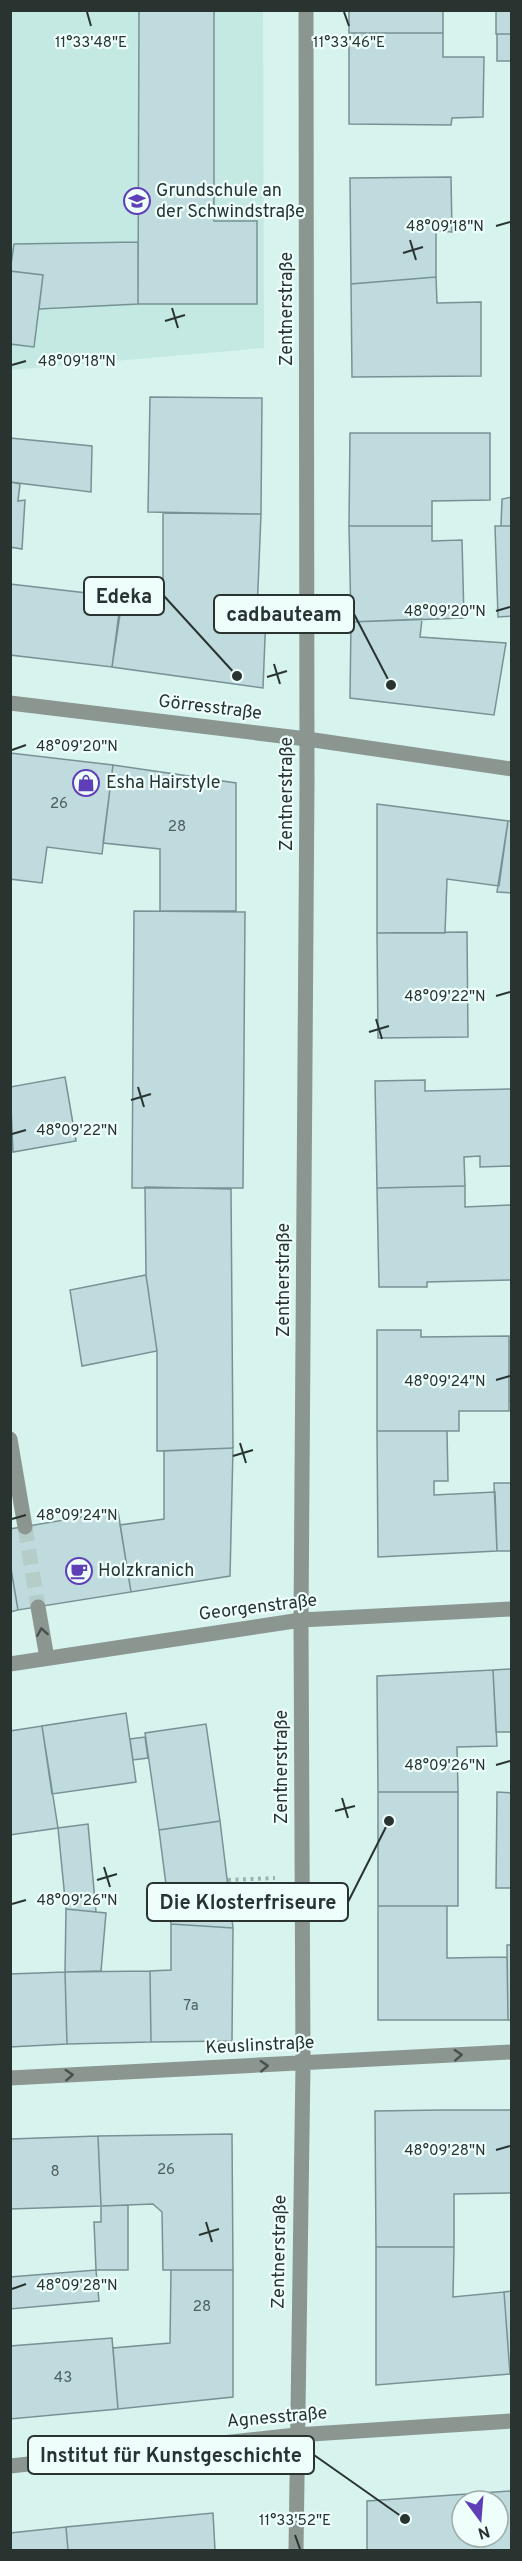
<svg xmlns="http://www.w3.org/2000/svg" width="522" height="2561" viewBox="0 0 522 2561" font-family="Overpass,sans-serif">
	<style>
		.built { fill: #c4e9e2 }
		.building { fill: #bfdbde; stroke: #779295; stroke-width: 1.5; fill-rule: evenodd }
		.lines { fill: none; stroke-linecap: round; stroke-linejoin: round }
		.minor-tunnel { stroke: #b4cdc8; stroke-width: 15; stroke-dasharray: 15 8; stroke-linecap: butt }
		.path { stroke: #9db3ae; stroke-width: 4; stroke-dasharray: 3 4.5; stroke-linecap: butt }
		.minor { stroke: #8c9690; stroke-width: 15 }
		.oneway { stroke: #47514e }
		.ticks { fill: none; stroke: #293431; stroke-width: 2 }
		.labels { text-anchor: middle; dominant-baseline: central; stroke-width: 4.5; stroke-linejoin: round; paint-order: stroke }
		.number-label { font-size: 15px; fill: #4e5e5c }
		.poi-label { font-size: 18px; fill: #293431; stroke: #edfefb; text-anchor: start }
		.street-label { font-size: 18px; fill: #293431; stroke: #edfefb }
		.ticks-label { font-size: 15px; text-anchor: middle; fill: #293431; stroke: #edfefb; stroke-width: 4.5; stroke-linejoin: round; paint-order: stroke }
		.leader { fill: none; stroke: #293431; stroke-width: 2 }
		.callout-dot { fill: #293431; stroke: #edfefb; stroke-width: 2 }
		.callout { fill: #edfefb; stroke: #293431; stroke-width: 2 }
		.callout-label { font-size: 20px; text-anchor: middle; font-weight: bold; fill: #293431 }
	</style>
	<rect width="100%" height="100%" fill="#d7f3ee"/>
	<path class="built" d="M11 11H263L264 348 11 370Z"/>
	<path class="building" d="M139 10H214V221H257V304H138Z
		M349 10H443V33H349Z
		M496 10H512V34H496Z
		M349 33H443V57H484L483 117 452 118 451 125 349 124Z
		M497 34H512V61H497Z
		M451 177 452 232 436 231V277L351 284 350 178Z
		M138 242V304L39 309 43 275 10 271 14 244Z
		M10 271 43 275 34 347 10 344Z
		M436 277 437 303 481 302V376L352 377 351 284Z
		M150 397 262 398 261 514 148 512Z
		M350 433H490V500L432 501V526H349Z
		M10 438 92 446 91 492 10 482Z
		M10 482 20 484 18 501 25 500 22 549 10 547Z
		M512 497V526H501L502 499Z
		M163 513 261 514 257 612 266 613 263 688 112 667 124 588 163 594Z
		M349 526H432V541L462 540 464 618 351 622Z
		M495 526H512V616L498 617Z
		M10 584 121 597 112 667 10 655Z
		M422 619 420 637 506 643 494 715 350 698 351 622Z
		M10 753 113 765 102 854 47 847 42 883 10 879Z
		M113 765 236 783V911H160V849L103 843Z
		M377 804 508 821 499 886 447 879 445 933H377Z
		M508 821H512V893L497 892Z
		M134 911 245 912 243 1188H132Z
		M467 932 468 1037 378 1038 377 933Z
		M65 1077 76 1141 13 1152 10 1087Z
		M425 1080V1091L512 1089V1166L480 1167V1156L464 1157 465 1186 377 1188 375 1081Z
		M465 1186V1207L512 1205V1280L427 1282V1287H379L377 1188Z
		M145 1187 231 1189 233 1448 157 1451V1351L146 1275Z
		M146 1275 157 1351 82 1366 70 1290Z
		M377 1330H421V1337L509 1336V1411H459V1431H377Z
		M509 1341H512V1401H509Z
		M377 1431H447L448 1481H434V1495L495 1492 497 1551 378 1557Z
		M233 1448 230 1576 131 1592 120 1525 164 1519V1451Z
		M494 1483H512V1551H497Z
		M118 1511 131 1592 18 1610 10 1563V1529Z
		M10 1563 18 1610 10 1612Z
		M512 1669V1732H496L493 1670Z
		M493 1670 497 1746 457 1747 458 1792H378L377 1676Z
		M126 1713 136 1782 52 1794 42 1726Z
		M206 1724 220 1821 159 1830 145 1733Z
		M42 1726 58 1828 10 1835V1731Z
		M145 1737 148 1758 133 1760 130 1739Z
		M378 1792H458V1906H378Z
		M497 1792 512 1793V1888H496Z
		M220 1821 233 1928 171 1924 159 1830Z
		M88 1824 96 1912 66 1909 58 1828Z
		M378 1906H447V1958L507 1957 508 2020H378Z
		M66 1909 106 1913 101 1971 65 1972Z
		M171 1924 233 1928 232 2041 151 2042 150 1971 171 1970Z
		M507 1945H512V2020H508Z
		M150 1971 151 2042 67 2044 65 1972Z
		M65 1972 67 2044 10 2047V1974Z
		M442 2110H512V2193L454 2194V2247H376L375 2111Z
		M232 2134 233 2270H163L162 2212 153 2204 101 2206 98 2136Z
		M98 2136 101 2206 10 2209V2139Z
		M128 2205V2270H96L94 2222H101V2206Z
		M376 2247H454L453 2297 504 2292 510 2374 376 2385Z
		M96 2270 99 2301 10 2309V2277Z
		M171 2270H233V2397L118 2409 113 2348 170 2343Z
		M512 2291V2374H510L504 2292Z
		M112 2338 118 2409 10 2419V2346Z
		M511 2491 512 2550H367V2501ZM462 2501H498V2537H462Z
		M213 2513 215 2550H68L66 2527Z
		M66 2527 68 2550H10V2533Z"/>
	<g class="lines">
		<path class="minor-tunnel" d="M25 1527 38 1607"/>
		<path class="path" d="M228 1880 275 1878"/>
		<path class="minor" d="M10 703 307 739 512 769
			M10 1439 25 1527
			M38 1607 47 1658
			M10 1664 301 1620 512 1609
			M10 2078 512 2052
			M10 2466 296 2435 512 2421
			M296 2550 303 2064 301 1620 307 782 306 10"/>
	</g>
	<defs><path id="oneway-chevron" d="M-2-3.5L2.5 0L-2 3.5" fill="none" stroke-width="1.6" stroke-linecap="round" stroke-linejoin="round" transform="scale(1.5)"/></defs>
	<g class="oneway">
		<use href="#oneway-chevron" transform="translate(42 1632) rotate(-99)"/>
		<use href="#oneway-chevron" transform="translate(458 2055) rotate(-3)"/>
		<use href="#oneway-chevron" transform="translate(264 2066) rotate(-3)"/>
		<use href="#oneway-chevron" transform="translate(69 2075) rotate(-3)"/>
	</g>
	<path class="ticks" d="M87 12 91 26M344 12 349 26M496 226 510 222M410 240 416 260M403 253 423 247M172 308 178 328M165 321 185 315M12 365 26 361M496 611 510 607M274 664 280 684M267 677 287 671M12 750 26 745M496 996 510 992M376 1019 382 1039M369 1032 389 1026M138 1087 144 1107M131 1100 151 1094M12 1134 26 1130M496 1380 510 1376M240 1443 246 1463M233 1456 253 1450M12 1519 26 1515M496 1765 510 1761M342 1798 348 1818M335 1811 355 1806M104 1867 110 1887M97 1880 117 1874M12 1904 26 1900M496 2150 510 2146M206 2222 212 2242M199 2235 219 2229M12 2289 26 2284M295 2535 300 2549"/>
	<defs>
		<symbol id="school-ring" viewBox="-11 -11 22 22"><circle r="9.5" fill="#edfefb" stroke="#5f3fb7" stroke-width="1.5"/><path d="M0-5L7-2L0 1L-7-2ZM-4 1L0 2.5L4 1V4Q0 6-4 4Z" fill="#5f3fb7"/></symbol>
		<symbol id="shop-ring" viewBox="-11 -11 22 22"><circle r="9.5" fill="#edfefb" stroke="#5f3fb7" stroke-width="1.5"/><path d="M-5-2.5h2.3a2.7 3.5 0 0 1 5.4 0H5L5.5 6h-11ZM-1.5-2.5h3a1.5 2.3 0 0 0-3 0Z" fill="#5f3fb7"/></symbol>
		<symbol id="cafe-ring" viewBox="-11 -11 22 22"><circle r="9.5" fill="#edfefb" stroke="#5f3fb7" stroke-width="1.5"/><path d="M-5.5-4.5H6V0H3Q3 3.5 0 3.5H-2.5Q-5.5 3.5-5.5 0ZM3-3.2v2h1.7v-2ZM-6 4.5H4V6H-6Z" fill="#5f3fb7"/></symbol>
	</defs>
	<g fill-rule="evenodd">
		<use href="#school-ring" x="122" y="186" width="30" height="30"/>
		<use href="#shop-ring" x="71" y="768" width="30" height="30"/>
		<use href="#cafe-ring" x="64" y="1556" width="30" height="30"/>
	</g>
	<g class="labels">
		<g class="number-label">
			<text x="59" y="804">26</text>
			<text x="177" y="827">28</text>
			<text x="191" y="2006">7a</text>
			<text x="166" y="2170">26</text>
			<text x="55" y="2172">8</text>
			<text x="202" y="2307">28</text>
			<text x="63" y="2378">43</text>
		</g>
		<g class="poi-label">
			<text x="156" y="191">Grundschule an<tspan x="156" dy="21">der Schwindstraße</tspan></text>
			<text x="106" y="783">Esha Hairstyle</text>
			<text x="98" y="1571">Holzkranich</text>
		</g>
		<g class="street-label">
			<text transform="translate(287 309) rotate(-90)">Zentnerstraße</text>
			<text transform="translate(210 708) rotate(7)">Görresstraße</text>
			<text transform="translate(287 794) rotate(-90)">Zentnerstraße</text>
			<text transform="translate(284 1280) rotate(-90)">Zentnerstraße</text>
			<text transform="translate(258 1608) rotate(-7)">Georgenstraße</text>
			<text transform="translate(282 1767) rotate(-90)">Zentnerstraße</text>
			<text transform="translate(260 2046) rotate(-3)">Keuslinstraße</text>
			<text transform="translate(280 2252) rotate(-89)">Zentnerstraße</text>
			<text transform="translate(277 2418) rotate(-5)">Agnesstraße</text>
		</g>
	</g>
	<g class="ticks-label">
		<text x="91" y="47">11°33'48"E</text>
		<text x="349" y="47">11°33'46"E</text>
		<text x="445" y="231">48°09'18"N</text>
		<text x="77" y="366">48°09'18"N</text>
		<text x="445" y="616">48°09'20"N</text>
		<text x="77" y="751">48°09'20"N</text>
		<text x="445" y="1001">48°09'22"N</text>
		<text x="77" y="1135">48°09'22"N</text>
		<text x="445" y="1386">48°09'24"N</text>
		<text x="77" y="1520">48°09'24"N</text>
		<text x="445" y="1770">48°09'26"N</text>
		<text x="77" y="1905">48°09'26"N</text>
		<text x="445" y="2155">48°09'28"N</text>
		<text x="77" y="2290">48°09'28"N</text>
		<text x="295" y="2525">11°33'52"E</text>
	</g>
	<path class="leader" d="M237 676L164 596M391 685L354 614M389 1821L348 1902M405 2519L314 2455"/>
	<g class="callout-dot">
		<circle cx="237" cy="676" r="6"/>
		<circle cx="391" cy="685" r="6"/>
		<circle cx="389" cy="1821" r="6"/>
		<circle cx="405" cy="2519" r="6"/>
	</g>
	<g class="callout">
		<rect x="84" y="577" width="80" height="38" rx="6"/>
		<rect x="214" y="595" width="140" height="38" rx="6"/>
		<rect x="147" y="1883" width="201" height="38" rx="6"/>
		<rect x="28" y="2436" width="286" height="38" rx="6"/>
	</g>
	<g class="callout-label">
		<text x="124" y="603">Edeka</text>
		<text x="284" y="621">cadbauteam</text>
		<text x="248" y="1909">Die Klosterfriseure</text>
		<text x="171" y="2462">Institut für Kunstgeschichte</text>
	</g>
	<rect width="522" height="2561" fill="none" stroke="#293431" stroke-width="24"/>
	<g transform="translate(480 2519) rotate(164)"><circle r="28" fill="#edfefb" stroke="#9fadaa" stroke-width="1.5"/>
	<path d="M0-4.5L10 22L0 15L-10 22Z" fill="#5f3fb7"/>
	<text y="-9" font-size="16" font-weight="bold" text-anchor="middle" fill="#293431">N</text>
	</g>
</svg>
